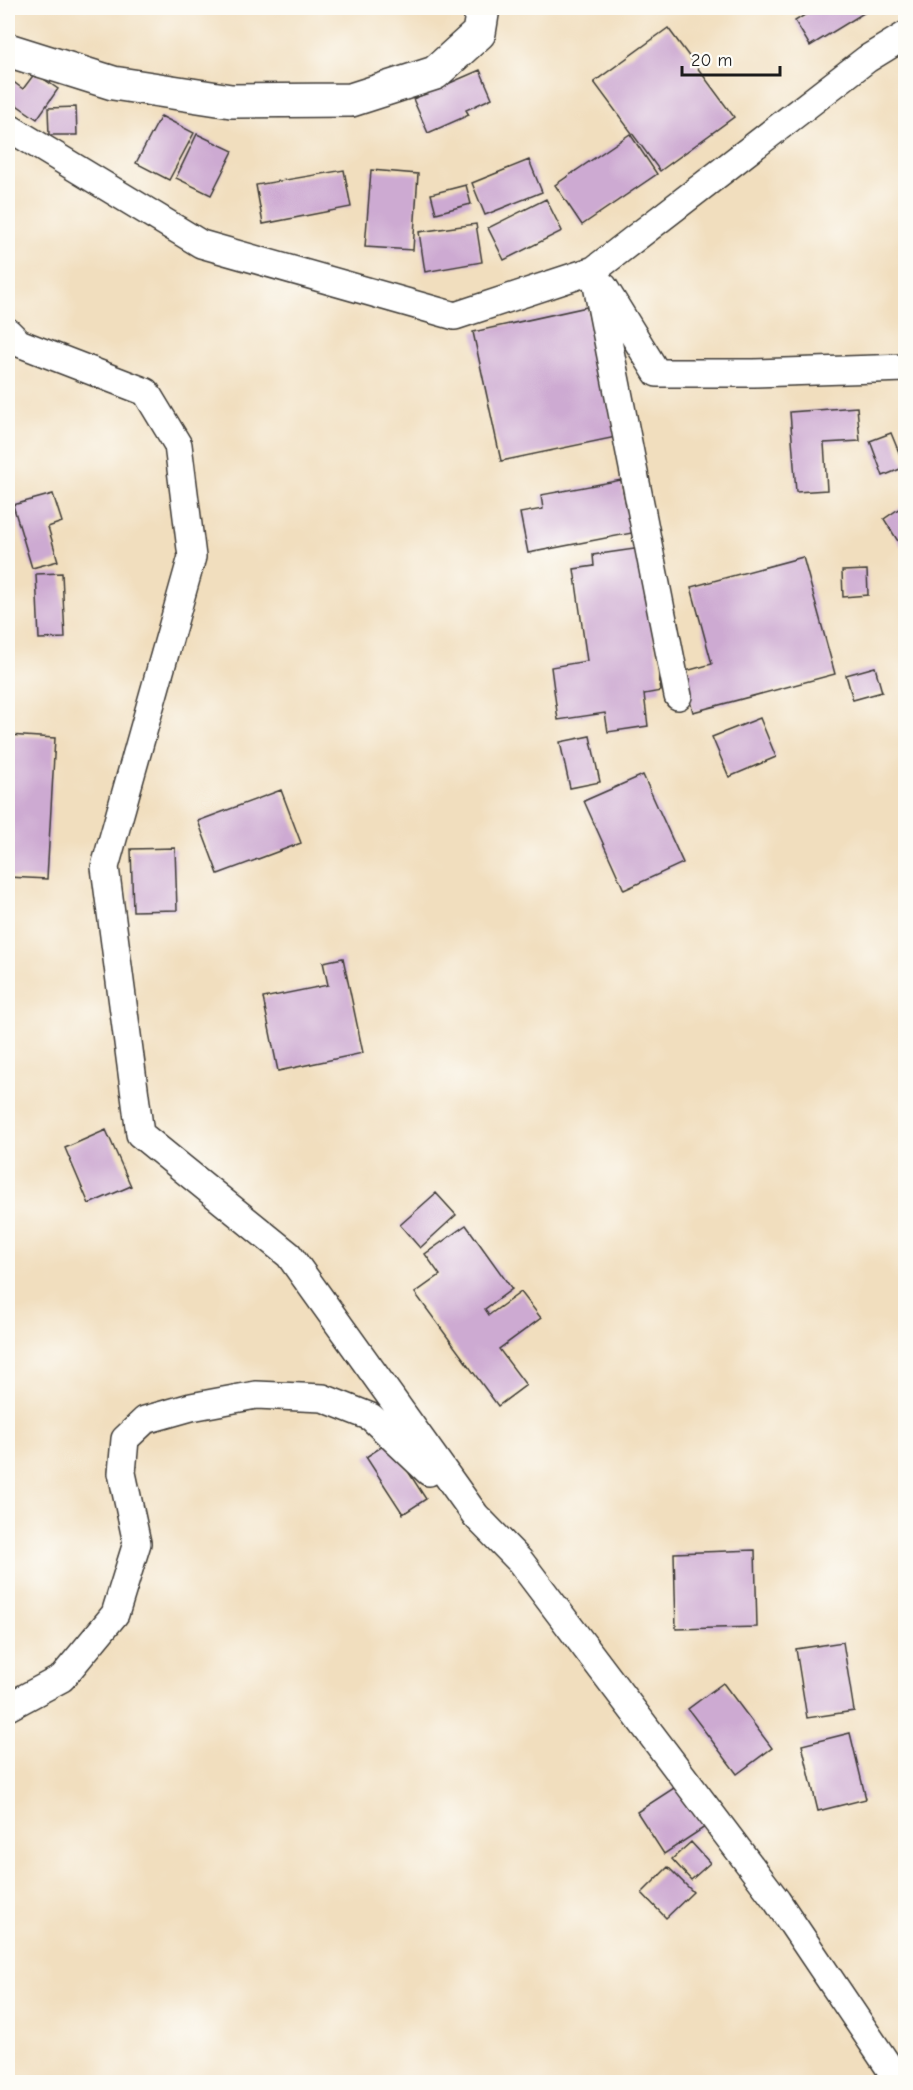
<svg xmlns="http://www.w3.org/2000/svg" width="913" height="2090" viewBox="0 0 913 2090" font-family="'Comic Neue',sans-serif">
	<style>
		.building { fill: #cdaad2 }
		.lines { fill: none; stroke-linecap: round; stroke-linejoin: round }
		.minor-casing { stroke: #3c3934; stroke-width: 30 }
		.tertiary-casing { stroke: #3c3934; stroke-width: 36 }
		.minor { stroke: #fff; stroke-width: 27 }
		.tertiary { stroke: #fff; stroke-width: 33 }
	</style>
	<rect width="100%" height="100%" fill="#fdfcf7"/>
	<filter id="ink" filterUnits="userSpaceOnUse"><feTurbulence type="fractalNoise" baseFrequency=".0167" numOctaves="2"/><feDisplacementMap in="SourceGraphic" scale="12" xChannelSelector="R" yChannelSelector="G"/><feConvolveMatrix kernelMatrix="1 2 1 2 8 2 1 2 1" color-interpolation-filters="sRGB"/></filter>
	<filter id="wash" filterUnits="userSpaceOnUse"><feTurbulence type="fractalNoise" baseFrequency=".008" numOctaves="4" result="noise"/><feDisplacementMap in="SourceGraphic" scale="24" xChannelSelector="R" yChannelSelector="G"/><feGaussianBlur stdDeviation="1.35" result="paint"/><feColorMatrix in="noise" values="0 0 0 0 0 0 0 0 0 0 0 0 0 0 0 0 0 1.4 0 .05"/><feComposite in="paint" operator="in"/></filter>
	<g filter="url(#wash)">
		<rect width="100%" height="100%" fill="#f1debe"/>
		<g id="blocks">
			<path class="building" d="M816 8H872L810 46 795 21Z
				M668 28 734 117 660 171 594 82Z
				M480 70 492 98 466 110 469 115 428 133 413 99Z
				M35 73 58 89 37 119 8 99V78L23 89Z
				M76 107 77 135H49L48 108Z
				M161 116 194 133 169 180 136 163Z
				M197 134 233 151 211 195 176 178Z
				M630 134 657 174 582 225 555 185Z
				M529 160 542 192 485 215 472 183Z
				M344 170 351 207 263 224 256 185Z
				M371 170 418 174 413 250 365 247Z
				M466 185 471 204 436 213 431 194Z
				M546 199 562 231 504 260 488 228Z
				M8 224 14 231 8 238Z
				M476 224 482 262 425 272 419 232Z
				M587 307 616 437 501 461 473 332Z
				M857 407 860 441 824 443 827 490 796 492 790 412Z
				M891 433 905 467 883 476 870 441Z
				M621 480 632 533 528 553 520 513 543 509 541 495Z
				M53 494 62 522 48 527 58 561 32 568 13 505Z
				M906 504V543L901 546 884 519Z
				M641 548 661 691 644 694 648 726 608 732 605 713 558 720 551 667 587 661 574 569 594 566 593 555Z
				M803 557 835 674 693 712 682 672 712 664 691 587Z
				M867 570 868 595 843 597 842 571Z
				M62 573 65 638 39 639 36 574Z
				M875 667 882 692 853 700 846 675Z
				M760 718 776 757 729 777 712 737Z
				M8 735 55 738 47 879 8 877Z
				M590 736 600 782 570 788 560 742Z
				M643 775 683 863 624 890 584 801Z
				M281 790 301 843 218 874 198 821Z
				M175 848 177 910 133 911 131 849Z
				M343 958 363 1053 278 1071 263 998 328 985 323 962Z
				M106 1130 131 1186 89 1204 65 1148Z
				M436 1193 456 1215 420 1248 400 1225Z
				M466 1225 512 1289 485 1309 489 1315 521 1292 541 1318 499 1349 526 1385 498 1406 415 1293 440 1275 425 1254Z
				M389 1442 426 1499 403 1514 366 1457Z
				M755 1550 757 1627 676 1629 674 1553Z
				M843 1642 854 1711 807 1718 796 1649Z
				M723 1683 772 1748 737 1774 688 1709Z
				M850 1733 866 1799 818 1811 802 1745Z
				M677 1786 705 1827 664 1854 637 1812Z
				M691 1842 710 1863 691 1880 672 1859Z
				M668 1867 693 1892 666 1918 642 1893Z"/>
		</g>
	</g>
	<g filter="url(#ink)">
		<use href="#blocks" fill-opacity="0" stroke="#3c3934" stroke-width="1.5"/>
		<g class="lines">
			<defs>
				<path id="minor" d="M8 127 201 244 455 316 594 270 867 59 906 35
					M594 270 678 696
					M604 287 657 373H754L906 368
					M8 332 19 343 146 392 178 445 192 557 105 867 140 1134 289 1255 476 1516 520 1561 777 1901 899 2082
					M8 1707 62 1678 115 1614 137 1543 122 1473 125 1439 145 1420 191 1407 256 1395 323 1398 371 1417 429 1472"/>
				<path id="tertiary" d="M8 50 113 83 231 101 351 100 435 73 479 33 483 8"/>
			</defs>
			<use href="#minor" class="minor-casing"/>
			<use href="#tertiary" class="tertiary-casing"/>
			<use href="#minor" class="minor"/>
			<use href="#tertiary" class="tertiary"/>
		</g>
	</g>
	<rect width="913" height="2090" fill="none" stroke="#fdfcf7" stroke-width="30"/>
	<path d="M682 66v9h98v-9" fill="none" stroke="#1c1c1c" stroke-width="3"/>
	<text x="691" y="66" font-size="18" fill="#1c1c1c" stroke="#fdfcf7" stroke-width="4.5" paint-order="stroke">20 m</text>
</svg>
